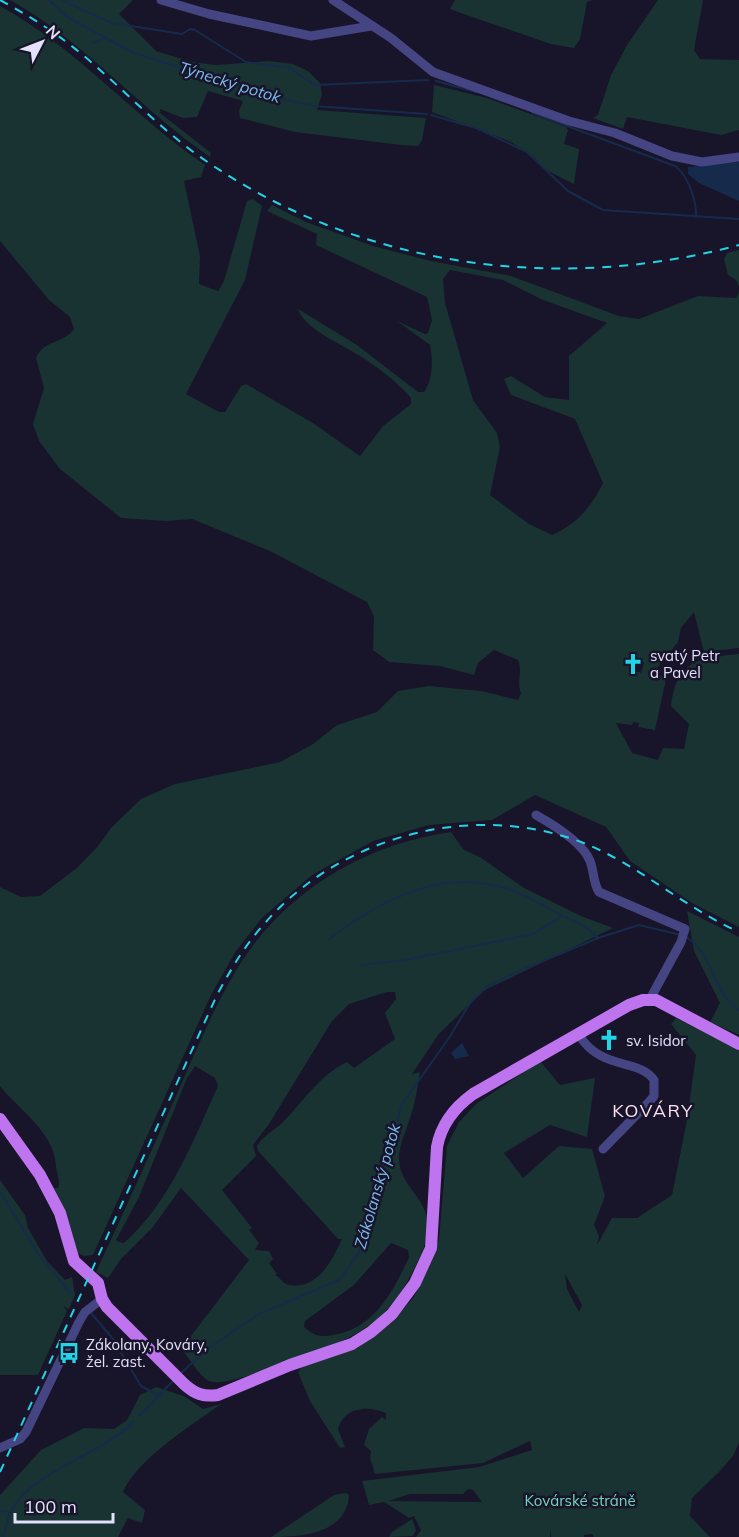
<svg xmlns="http://www.w3.org/2000/svg" width="739" height="1537" viewBox="0 0 739 1537" font-family="Mulish,sans-serif">
	<style>
		.green { fill: #183331; fill-rule: evenodd }
		.water { fill: #162b4c }
		.lines { fill: none; stroke-linecap: round; stroke-linejoin: round }
		.stream { stroke: #162b4c; stroke-width: 2 }
		.minor { stroke: #464583; stroke-width: 9 }
		.major { stroke: #bf74ef; stroke-width: 12 }
		.rail { stroke: #22d5e6; stroke-width: 2; stroke-dasharray: 9 8; stroke-linecap: butt }
		.labels { text-anchor: middle; dominant-baseline: central; stroke-width: 5; stroke-linejoin: round; paint-order: stroke }
		.poi-label { font-size: 15px; fill: #e3e0fb; stroke: #181429; text-anchor: start }
		.park-label { font-size: 15px; fill: #73d5bb; stroke: #181429 }
		.water-label { font-size: 16px; font-style: italic; fill: #7abbf0; stroke: #181429 }
		.quarter-label { font-size: 18px; letter-spacing: 1.5px; fill: #fce2f3; stroke: #181429 }
	</style>
	<rect width="100%" height="100%" fill="#181429"/>
	<path class="green" d="M10 0H133L119 14 156 51 192 62 216 65 269 61 293 64 308 71 320 83 322 94 317 110 426 118 422 140 418 146 401 145 295 132 240 118 239 111 243 101 208 91 197 117 183 118 160 109V113L211 153 210 157C140 109 85 42 10 0Z
		M455 0H592L587 2 580 39 574 48 551 44 458 12 450 9Z
		M658 0H703L694 50 700 59 739 60V130L721 135 627 117 623 129 593 118 598 115 611 75 627 45Z
		M0 6C77 48 133 116 205 165L201 177 184 181 200 256 199 284 218 291 224 281 247 201 253 199 262 206 245 280 186 394 219 412H225L241 386 246 384 313 423 360 456 383 426 411 404V398C397 382 379 368 360 356 343 345 304 329 298 309L357 345 418 392H424C433 380 433 360 430 345L397 321 425 334 428 333 432 320 427 297 316 245 317 234 267 211 272 205 306 222 373 246 431 261 511 276 619 316 639 319 698 296 736 298 739 293V648L704 652 694 612 681 628 678 642 654 672 666 679 655 730 638 727 639 723 633 722 632 725 616 723 632 753 658 760 663 748 684 749 689 724 671 706C677 660 698 658 739 654V927L692 903 630 861 606 827 535 795 492 820 429 825 373 841 312 875 262 918 236 951 212 993 93 1255 84 1256 78 1253 67 1216 54 1188H58C61 1179 56 1174 56 1165 53 1131 20 1111 0 1086V887L21 897 40 896 78 867 98 846 111 828 141 799 175 784 280 762 313 744 337 725 377 712 398 691 429 686 481 691 518 700 521 693C516 681 523 672 518 660L494 650 478 663 474 675 440 666 389 662 373 650 374 616 367 602 270 551 192 519 166 521 121 518 60 469 39 441 33 424 44 388 36 358C44 339 64 344 74 329L70 317 49 300 0 241ZM450 270 503 280 543 300 607 323 569 356V400L545 397 511 376 504 379 511 395 575 419 603 483C591 507 577 524 552 535L529 524 490 495 500 447 497 433 473 400 445 303 443 279ZM633 655 637 656 638 664 641 661 644 663 641 673 629 668Z
		M434 85 487 98 566 127 568 130 564 144 579 149 574 184 546 170 533 156 509 141 432 112Z
		M739 250V286L736 280 728 275 724 259 727 253Z
		M451 832 464 850 480 857 524 888 581 916 613 928 483 991 438 1035 412 1074 420 1072C418 1085 416 1099 412 1112 408 1126 400 1142 399 1156 398 1183 421 1193 427 1217 431 1233 423 1251 416 1265 385 1330 350 1339 286 1362 271 1367 221 1389 207 1380 197 1373 190 1358 181 1349L249 1260 181 1188 153 1227 121 1259 108 1278 96 1272C123 1214 149 1156 175 1098 194 1056 211 1013 234 974 280 895 360 845 451 832ZM387 992H395L396 999 385 1013 395 1039 354 1068 347 1062C320 1075 305 1099 285 1120 276 1130 264 1134 257 1146L258 1151 338 1239H342C332 1260 318 1290 289 1285 283 1284 280 1277 275 1275L277 1274 269 1263 273 1259 269 1251 255 1250 259 1243 249 1230 252 1228 222 1190 256 1156 253 1145 269 1124 332 1021 349 1004ZM195 1066 215 1078 218 1086C193 1141 170 1202 124 1243L119 1242 116 1240 139 1197 187 1078ZM391 1243 408 1250 409 1258C393 1290 377 1325 338 1334 323 1337 316 1338 304 1327L305 1321 354 1285Z
		M687 911 739 937V1035L710 1022 720 1003 694 951Z
		M676 1018 739 1050V1443L733 1456 719 1472 692 1498 690 1516 710 1537H594L592 1534 584 1535V1537H551L550 1529V1537H416L421 1530 414 1516 409 1518 384 1502 369 1505 362 1481 479 1467 532 1450 530 1441 483 1463 375 1474 370 1458 371 1451 364 1445 369 1429 382 1417 386 1420V1413C368 1405 344 1407 338 1429L345 1447 340 1448 310 1401 298 1372 302 1367 358 1348 395 1319 414 1297 432 1261 439 1239 447 1146 459 1122 476 1104 540 1061 560 1085 595 1078 587 1137 550 1125 504 1153 523 1178 559 1146 592 1149 605 1196 594 1225 599 1236 597 1245 612 1218H637L672 1195 687 1120 696 1055 671 1024ZM565 1274 582 1305 579 1312 567 1289ZM468 1489 473 1490 482 1502 388 1501 410 1494H463Z
		M0 1180 25 1215 28 1228 47 1261 65 1280 72 1277 75 1295 69 1309 63 1306 67 1311 38 1375H0Z
		M156 1387 184 1396 203 1409 221 1404C191 1426 138 1458 123 1492L145 1510 142 1523 128 1518 118 1537H0V1495L41 1450 84 1428 114 1429 127 1420 140 1395Z
		M346 1493 349 1495C347 1534 301 1537 271 1537L334 1495Z
		M412 1519 416 1530 413 1536 389 1537 392 1532Z"/>
	<path class="water" d="M739 162V201L699 183 688 174V167Z
		M462 1043 469 1056 455 1059 451 1053Z"/>
	<g class="lines">
		<path class="stream" d="M49 0 67 17 134 53 269 96 314 106 427 114
			M61 0 112 23 182 34 190 29 195 30 246 62 289 68 315 85 428 80
			M93 43 104 39
			M436 81 476 92
			M532 113 675 166C688 175 697 202 696 217
			M431 115 476 128 527 152 568 191 603 210 739 219
			M686 937C714 954 713 994 739 1010
			M329 939C385 897 448 864 519 893 530 897 541 905 552 910 568 919 585 924 598 938
			M360 965 405 960 533 934 562 916
			M0 1191 37 1252 70 1293
			M91 1313 113 1339 141 1386 158 1395
			M181 1373 209 1348 259 1314 339 1280 359 1253 402 1104 449 1038 470 1003 487 987 517 972 598 938 639 925 681 935
			M139 1416 173 1381
			M0 1511H9
			M3 1537C6 1529 7 1518 11 1511 33 1470 100 1456 133 1422"/>
		<path class="minor" d="M161 0 209 14 311 36 371 26
			M333 0 391 38 433 72 569 121 615 133 672 156 702 162 739 157
			M536 815C552 824 583 843 590 861 594 871 593 883 599 892L685 929 681 942 650 999
			M579 1035C601 1071 639 1058 654 1080V1096L649 1102 603 1149
			M0 1448 20 1439 26 1432 79 1322 85 1312 102 1299"/>
		<path class="major" d="M0 1119 40 1175 60 1213 74 1261 98 1283 102 1299 107 1307 184 1384C195 1394 203 1397 218 1395L290 1365 352 1344 371 1332 392 1314 415 1283 431 1248 437 1147C441 1125 455 1107 473 1094L629 1005 643 1000H656L739 1044"/>
		<path class="rail" d="M0 0C24 13 47 27 69 44 112 77 148 118 192 151 349 266 553 295 739 245
			M0 1472 217 995C231 969 245 945 265 923 341 836 472 801 581 842 638 864 683 907 739 932"/>
	</g>
	<defs>
		<symbol id="church-bare" viewBox="-9 -9 18 18"><path d="M-1.2-6h2.4v3.5h3.3v2.4h-3.3V6h-2.4V-.1h-3.3v-2.4h3.3Z" fill="#22d5e6" stroke="#181429" stroke-width="2.5" paint-order="stroke"/></symbol>
		<symbol id="bus-bare" viewBox="-9 -9 18 18"><path d="M-5-6H5V4H4V6H2V4H-2V6H-4V4H-5ZM-3.5-4V0h7V-4ZM-3.5 1.2v1.5H-2V1.2ZM2 1.2v1.5H3.5V1.2Z" fill="#22d5e6" stroke="#181429" stroke-width="2.5" paint-order="stroke"/></symbol>
	</defs>
	<g fill-rule="evenodd">
		<use href="#church-bare" x="618" y="649" width="30" height="30"/>
		<use href="#church-bare" x="594" y="1025" width="30" height="30"/>
		<use href="#bus-bare" x="54" y="1338" width="30" height="30"/>
	</g>
	<g class="labels">
		<g class="poi-label">
			<text x="650" y="655">svatý Petr<tspan x="650" dy="17">a Pavel</tspan></text>
			<text x="626" y="1040">sv. Isidor</text>
			<text x="86" y="1344">Zákolany, Kováry,<tspan x="86" dy="17">žel. zast.</tspan></text>
		</g>
		<g class="park-label">
			<text x="580" y="1500">Kovárské stráně</text>
		</g>
		<g class="water-label">
			<text transform="translate(230 82) rotate(17)">Týnecký potok</text>
			<text transform="translate(377 1186) rotate(-74)">Zákolanský potok</text>
		</g>
		<g class="quarter-label">
			<text x="653" y="1110">KOVÁRY</text>
		</g>
	</g>
	<g transform="translate(42 42) rotate(48)" stroke="#181429" stroke-width="4.5" paint-order="stroke">
	<path d="M0-4.5L10 22L0 15L-10 22Z" fill="#e3e0fb"/>
	<text y="-9" font-size="16" font-weight="bold" text-anchor="middle" fill="#e3e0fb">N</text>
	</g>
	<path d="M15 1513v9h98v-9" fill="none" stroke="#e3e0fb" stroke-width="3"/>
	<text x="24" y="1513" font-size="18" fill="#e3e0fb" stroke="#181429" stroke-width="4.5" paint-order="stroke">100 m</text>
</svg>
